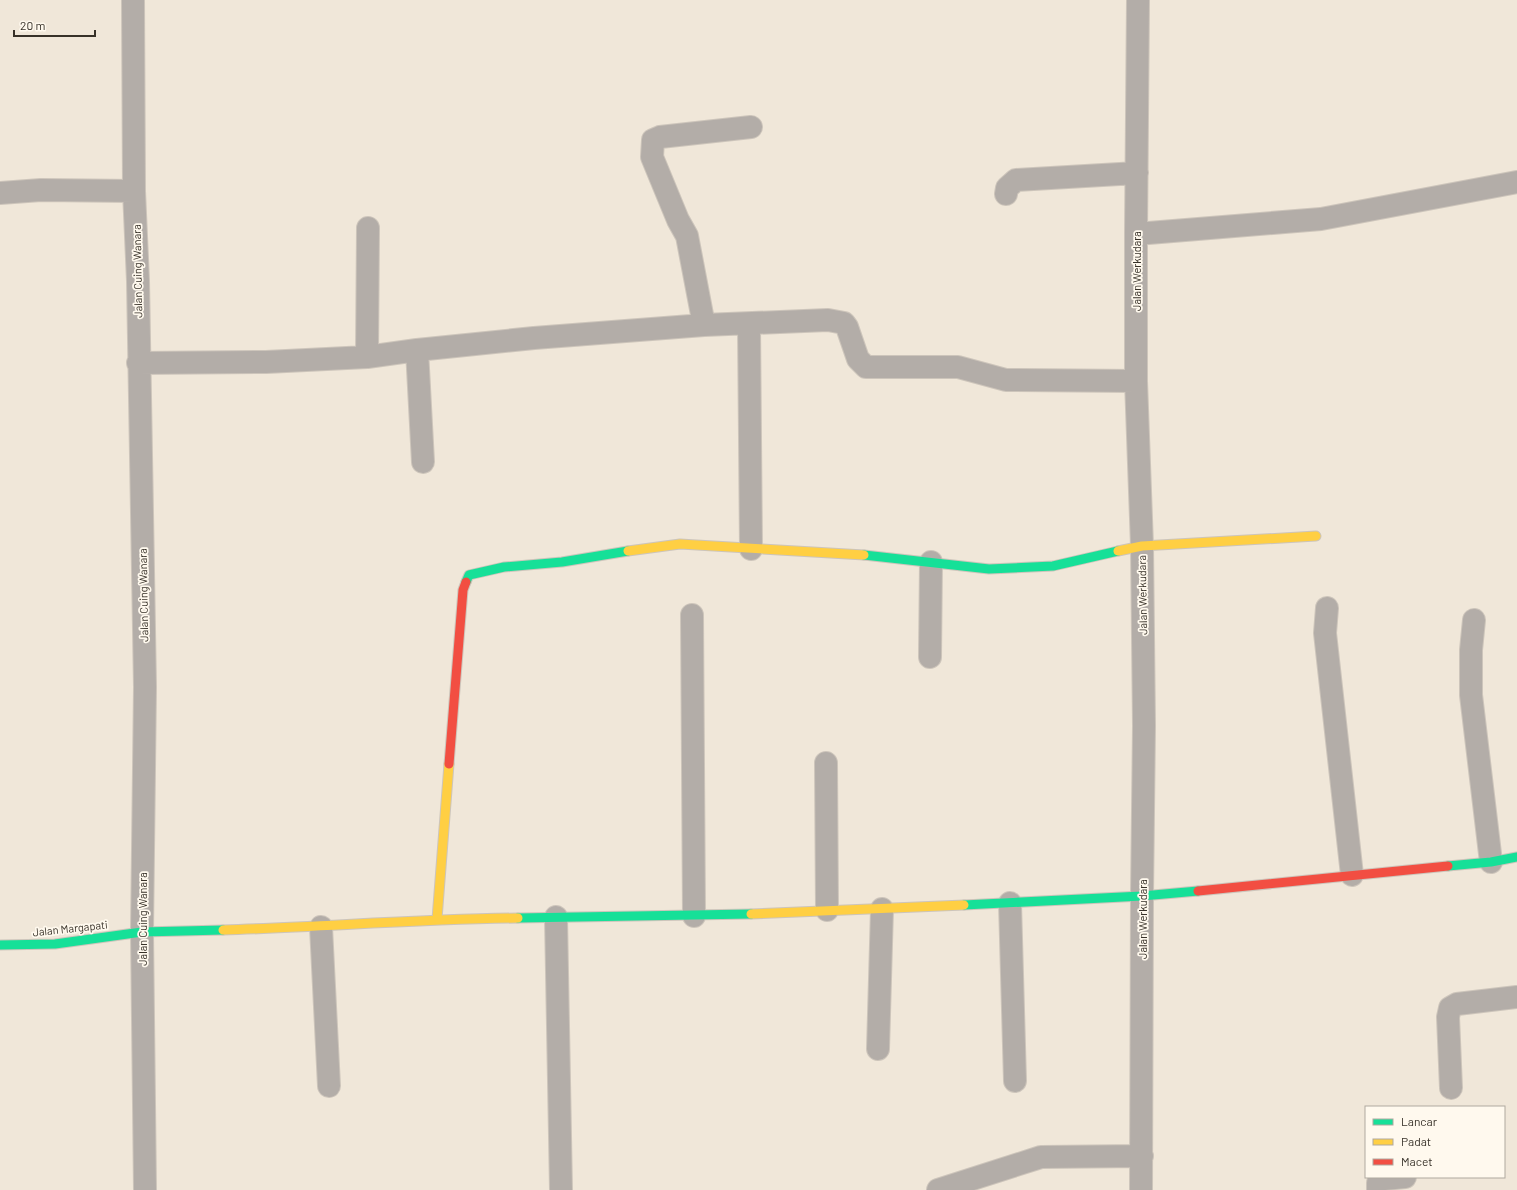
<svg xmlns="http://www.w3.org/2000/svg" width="1517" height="1190" viewBox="0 0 1517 1190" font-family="Barlow,sans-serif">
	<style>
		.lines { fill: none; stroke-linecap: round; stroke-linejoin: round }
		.street-casing { stroke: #cdc5bb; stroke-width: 24 }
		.fast-casing { stroke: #cdc5bb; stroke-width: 11 }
		.slow-casing { stroke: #cdc5bb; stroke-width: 11 }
		.jam-casing { stroke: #cdc5bb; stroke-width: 11 }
		.street { stroke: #b3ada8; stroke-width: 22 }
		.fast { stroke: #16e098; stroke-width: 9 }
		.slow { stroke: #ffcf43; stroke-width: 9 }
		.jam { stroke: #f24e42; stroke-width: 9 }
		.labels { text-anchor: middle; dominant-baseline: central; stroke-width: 3.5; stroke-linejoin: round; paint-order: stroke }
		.street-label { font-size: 11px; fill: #373128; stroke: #fff9ee }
	</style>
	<rect width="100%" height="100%" fill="#f0e7d9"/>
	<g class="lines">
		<defs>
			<path id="street" d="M133 0 134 191 138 281 145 687 142 932 145 1190
				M1138 0 1136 234V381L1142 546 1144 726 1142 896 1141 1190
				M0 193 41 190 134 191
				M1006 194 1007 188 1016 180 1137 173
				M1136 234 1321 219 1517 182
				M704 325 687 236 678 220 652 157 653 140 660 137 751 127
				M749 325 751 549
				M417 350 423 462
				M367 357 368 228
				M138 363 266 362 367 357 417 350 534 338 704 325 828 320 844 323 847 327 858 359 866 367H958L1006 380 1136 381
				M1327 608 1325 633 1352 875
				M692 615 694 916
				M1474 620 1471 650V695L1491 862
				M930 657 931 562
				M826 763 827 910
				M1010 903 1015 1081
				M556 917 561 1190
				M321 927 329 1086
				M878 1049 882 909
				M1451 1088 1448 1017 1450 1008 1457 1004 1517 997
				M938 1190 1041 1157 1142 1156
				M1378 1190V1183L1384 1179 1405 1177"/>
			<path id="fast" d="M864 555 989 569 1053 566 1118 551
				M466 582 469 575 504 567 562 562 628 551
				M1448 866 1491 862 1517 857
				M964 905 1142 896 1198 891
				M518 918 751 914
				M0 945 55 944 142 932 223 930"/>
			<path id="slow" d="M628 551 680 544 864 555
				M1118 551 1142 546 1316 536
				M751 914 964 905
				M437 919 449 764
				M223 930C322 927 420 919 518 918"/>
			<path id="jam" d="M449 764 463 590 466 582
				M1198 891 1448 866"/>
		</defs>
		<use href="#street" class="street-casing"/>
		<use href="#fast" class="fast-casing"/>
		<use href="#slow" class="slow-casing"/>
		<use href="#jam" class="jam-casing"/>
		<use href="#street" class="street"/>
		<use href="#fast" class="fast"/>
		<use href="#slow" class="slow"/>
		<use href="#jam" class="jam"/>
	</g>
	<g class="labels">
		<g class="street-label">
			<text transform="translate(137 271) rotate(-91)">Jalan Cuing Wanara</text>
			<text transform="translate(1136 271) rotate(-90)">Jalan Werkudara</text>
			<text transform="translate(143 595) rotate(-91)">Jalan Cuing Wanara</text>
			<text transform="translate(1142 595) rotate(-91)">Jalan Werkudara</text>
			<text transform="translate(142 919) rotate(-90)">Jalan Cuing Wanara</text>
			<text transform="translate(1142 919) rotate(-90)">Jalan Werkudara</text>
			<text transform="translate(70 928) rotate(-6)">Jalan Margapati</text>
		</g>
	</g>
	<rect x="1365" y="1106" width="140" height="72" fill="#fff9ee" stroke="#afa99f"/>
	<rect x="1373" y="1119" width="20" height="6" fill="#16e098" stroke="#afa99f"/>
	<text x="1401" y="1126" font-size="12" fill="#373128">Lancar</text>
	<rect x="1373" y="1139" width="20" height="6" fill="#ffcf43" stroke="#afa99f"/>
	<text x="1401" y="1146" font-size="12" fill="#373128">Padat</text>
	<rect x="1373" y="1159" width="20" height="6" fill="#f24e42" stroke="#afa99f"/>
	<text x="1401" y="1166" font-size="12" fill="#373128">Macet</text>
	<path d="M14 30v6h81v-6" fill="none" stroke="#373128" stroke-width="2"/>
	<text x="20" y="30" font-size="12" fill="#373128" stroke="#fff9ee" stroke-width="3" paint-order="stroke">20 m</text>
</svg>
